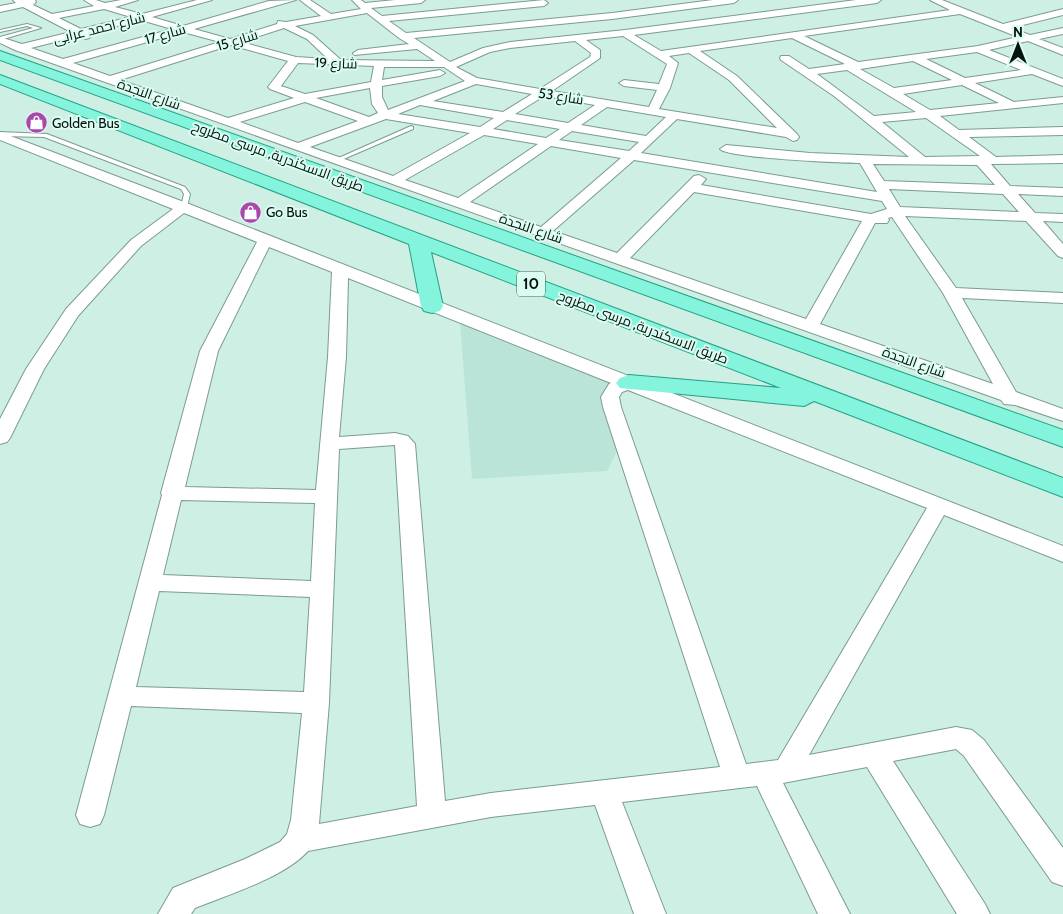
<svg xmlns="http://www.w3.org/2000/svg" width="1063" height="914" viewBox="0 0 1063 914" font-family="Cabin,Cairo,sans-serif">
	<style>
		.built { fill: #bae4d7 }
		.lines { fill: none; stroke-linecap: round; stroke-linejoin: round }
		.lane-casing { stroke: #7c9b91; stroke-width: 2 }
		.street-casing { stroke: #7c9b91; stroke-width: 2 }
		.primary-casing { stroke: #23a185; stroke-width: 2 }
		.lane { fill: #fff; fill-rule: evenodd }
		.street { fill: #fff; fill-rule: evenodd }
		.primary { fill: #84f4dc; fill-rule: evenodd }
		.labels { text-anchor: middle; dominant-baseline: central; stroke-width: 4; stroke-linejoin: round; paint-order: stroke }
		.far-street-label { font-size: 14px; fill: #071310; stroke: #dbfcf1 }
		.far-poi-label { font-size: 14px; fill: #071310; stroke: #dbfcf1; text-anchor: start }
		.shield { fill: #dbfcf1; stroke: #475954; stroke-width: 1 }
		.shield-label { font-size: 15px; font-weight: bold; fill: #071310 }
	</style>
	<rect width="100%" height="100%" fill="#cdefe4"/>
	<path class="built" d="M460 321 617 378 620 445 607 471 472 479Z"/>
	<g class="lines">
		<defs>
			<path id="lane" d="M27 24 41 28 0 40V37L33 28 27 26 0 32V30Z
				M411 126 413 127V129L339 161 334 160Z
				M0 132 47 134 185 187 190 194 187 207 184 209 181 207 184 194 181 189 44 137 0 136Z"/>
			<path id="street" d="M13 0H35L36 2 33 5 52 14 94 6 84 0H96L105 3 121 0H138L115 7 142 14 197 0H212L152 17 183 26 269 1 296 0 194 29 230 39 277 24 278 21 286 22 321 16 300 0H310L331 14 361 9 352 0H361L365 3 395 0H425L421 3 371 8 382 16 544 0 548 3 544 6 389 21 406 33 612 13 713 0H738L734 3 612 19 414 38 450 62 483 48 510 42 625 30 856 0H881L877 3 634 35 661 51 950 10 930 0H942L1003 24 1063 9V15L1011 28 1030 35 1063 28V34L1039 39 1063 48V55L1028 41 989 50 1063 79V86L1032 74 975 83 1014 102 1063 97V103L940 116 959 130 1063 127V135L969 137 996 157 1063 155V163L991 164 1010 186 1063 188V196L1018 194 1035 213 1063 214V222L1043 221 1063 244V258L1058 256 1026 221 905 216 956 288 1063 293V303L962 298 1016 392 1063 409V421L1015 405 1004 404 1001 400 15 50 0 43V37L22 44 71 32 23 7 0 12V6L16 3ZM104 9 131 17 81 29 59 18ZM367 13 399 38 409 44 358 50 353 53 354 55 417 49 435 61 341 60 313 35 295 26ZM960 14 1018 37 978 46 858 62 804 36ZM141 20 172 29 63 59 31 48 78 36 86 39 89 38 91 36 88 33ZM284 28 307 39 328 59 296 57 241 42ZM183 32 220 42 110 76 73 63ZM623 36 667 64 659 84 624 80 619 83 624 86 657 90 649 107 552 91 600 58V50L586 40ZM792 38 845 64 809 69 789 56H781L780 58 781 60 834 96 909 157 810 153 726 145 720 149C728 158 840 163 860 163L877 192 641 153 677 119 786 137 793 141 797 140 799 137 797 134 737 76 700 51ZM575 41 591 53 590 57 540 89 477 78 456 67 490 52 510 48ZM231 45 288 61 268 87 270 89 294 98 228 118 120 80ZM977 52 1021 70 965 78 926 59ZM689 53 729 80 777 128 659 109 670 88 678 63 669 56ZM913 61 952 80 894 88 860 69ZM298 63 374 66 371 82 305 94 281 86ZM384 67H444L465 81 388 110 382 97V86L440 76 445 73 440 70 382 80ZM847 70 916 112 874 116 817 74ZM476 84 532 94 503 112 433 101ZM962 85 999 103 930 110 903 94ZM370 88 372 104 378 113 369 117 316 98ZM544 96 595 105 568 123 515 114ZM305 102 358 121 298 143 240 122ZM420 105 494 118 480 127 398 114ZM607 107 666 117 646 136 581 125ZM926 118 980 156 925 157 882 122ZM386 119 470 133 393 176 310 147ZM507 120 560 129 546 138 493 129ZM572 131 639 142 629 151 559 140ZM484 135 538 144 458 198 405 180ZM551 146 621 158 541 227 470 202ZM634 160 882 201 887 209 871 214 701 185 706 179 699 175 694 176 617 253 553 231ZM873 164 977 165 995 185 884 181ZM889 189 1003 194 1019 212 900 207ZM694 192 862 221 806 319 630 258ZM892 217 943 293 993 384 820 324 875 223H887L889 220 888 218Z
				M0 132 189 204 1063 546V562L944 515 809 755 956 727 972 730 984 740 1063 848V886L1052 882 964 756 956 749 893 761 985 904 990 914H957L867 767 783 783 850 914H818L757 786 622 802 666 914H634L595 805 491 817 308 851C285 877 228 895 195 908L191 914H158L173 888 245 859 280 842 287 834 291 820 302 713 131 706 104 815 100 824 90 827 80 824 76 815 162 495 161 493 200 351 257 242 184 213 141 246 78 316 44 369 10 438 7 442 0 444V419L26 369 66 309 131 240 173 209 0 140ZM269 247 332 272 328 357 316 490 185 487 218 351ZM348 278 611 383 609 384 601 397 603 407 720 767 491 793 445 801 415 444 408 436 395 433 339 437 346 357ZM628 390 927 508 778 760 746 764 621 407 619 397 622 392ZM395 445 417 806 319 824 329 703 339 449ZM181 500 315 503 311 581 163 575ZM159 591 310 597 304 692 136 687Z"/>
			<path id="primary" d="M0 51 1063 430V447L0 60Z
				M0 75 1063 478V497L814 401 804 406 620 388 616 383 620 378 629 375 781 388 431 252 443 306 440 311 432 313 424 311 421 306 409 244 0 84Z"/>
		</defs>
		<use href="#lane" class="lane-casing"/>
		<use href="#street" class="street-casing"/>
		<use href="#primary" class="primary-casing"/>
		<use href="#lane" class="lane"/>
		<use href="#street" class="street"/>
		<use href="#primary" class="primary"/>
	</g>
	<defs>
		<symbol id="shop-disc" viewBox="-11 -11 22 22"><circle r="9.5" fill="#aa46ac" stroke="#dbfcf1"/><path d="M-5-2.5h2.3a2.7 3.5 0 0 1 5.4 0H5L5.5 6h-11ZM-1.5-2.5h3a1.5 2.3 0 0 0-3 0Z" fill="#fff"/></symbol>
	</defs>
	<g fill-rule="evenodd">
		<use href="#shop-disc" x="24" y="110" width="25" height="25"/>
		<use href="#shop-disc" x="238" y="200" width="25" height="25"/>
	</g>
	<g class="labels">
		<g class="far-street-label">
			<text transform="translate(99 28) rotate(-14)">شارع احمد عرابى</text>
			<text transform="translate(165 34) rotate(-16)">شارع 17</text>
			<text transform="translate(237 40) rotate(-17)">شارع 15</text>
			<text transform="translate(336 63) rotate(2)">شارع 19</text>
			<text transform="translate(149 94) rotate(20)">شارع النجدة</text>
			<text transform="translate(561 96) rotate(9)">شارع 53</text>
			<text transform="translate(278 156) rotate(20)">طريق الاسكندرية, مرسى مطروح</text>
			<text transform="translate(531 228) rotate(19)">شارع النجدة</text>
			<text transform="translate(643 327) rotate(21)">طريق الاسكندرية, مرسى مطروح</text>
			<text transform="translate(914 362) rotate(20)">شارع النجدة</text>
		</g>
		<g class="far-poi-label">
			<text x="52" y="123">Golden Bus</text>
			<text x="266" y="212">Go Bus</text>
		</g>
		<rect class="shield" x="517" y="271.5" width="28" height="25" rx="4"/>
		<g class="shield-label">
			<text x="531" y="284">10</text>
		</g>
	</g>
	<g transform="translate(1018 45)" stroke="#dbfcf1" stroke-width="4" paint-order="stroke">
	<path d="M0-4L9 19L0 12L-9 19Z" fill="#071310"/>
	<text y="-8" font-size="14" font-weight="bold" text-anchor="middle" fill="#071310">N</text>
	</g>
</svg>
